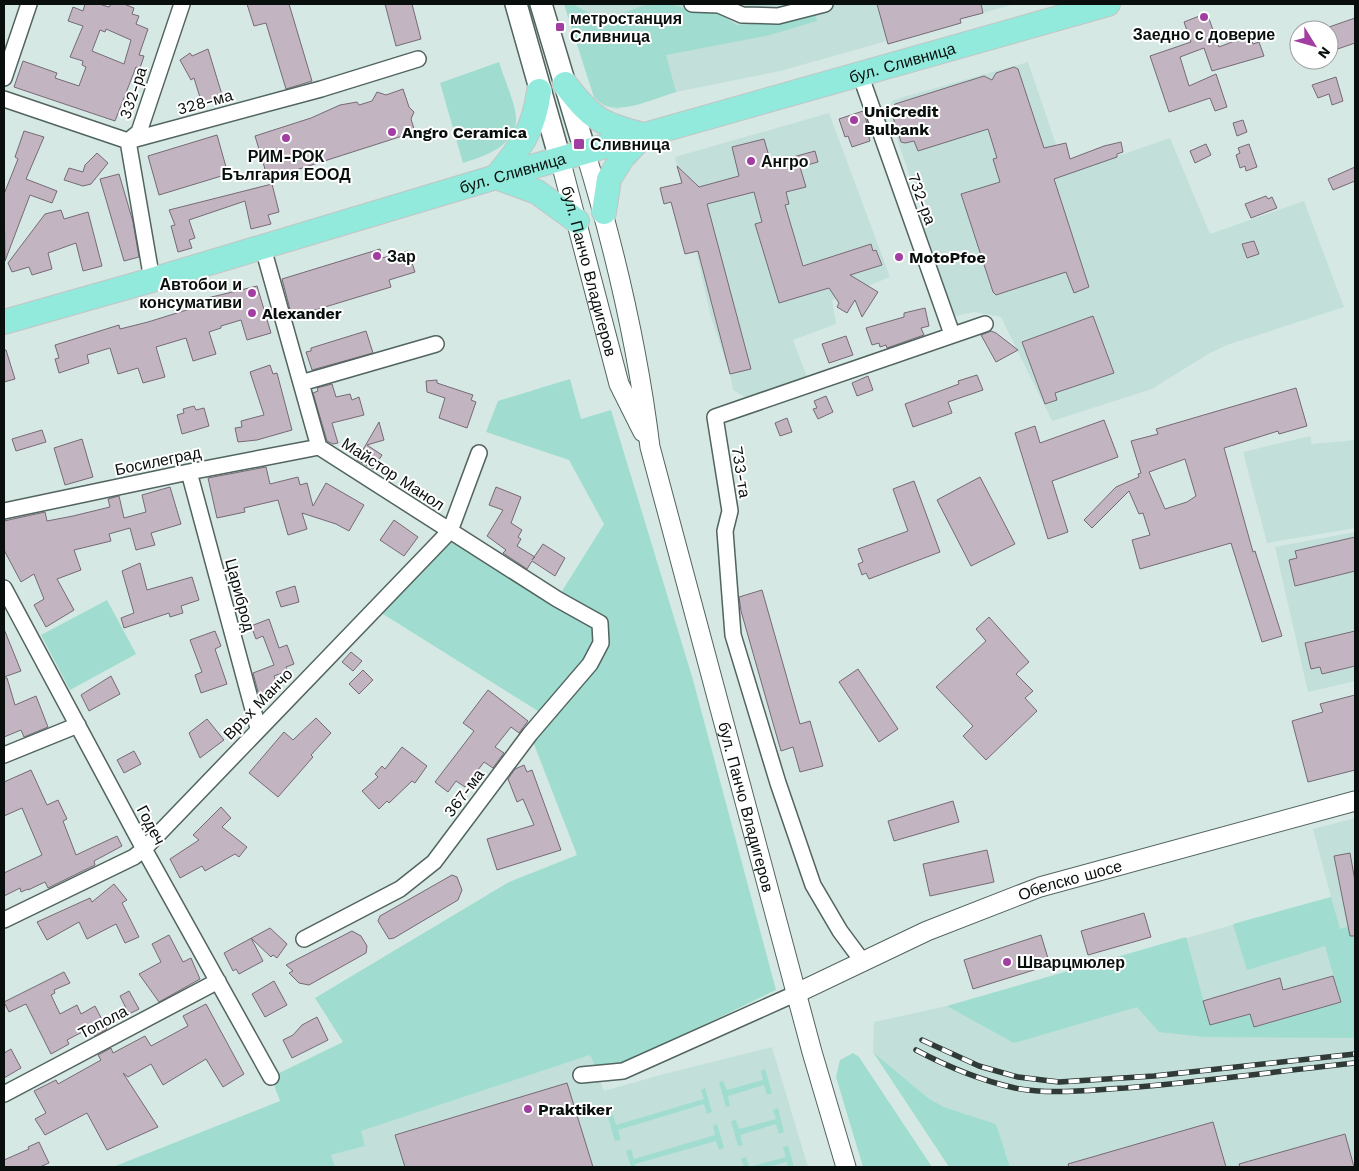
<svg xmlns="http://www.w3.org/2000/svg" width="1359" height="1171" viewBox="0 0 1359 1171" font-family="'Work Sans',sans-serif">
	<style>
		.built { fill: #c2dfd9 }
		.green { fill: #a0ddd0 }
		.building { fill: #c2b5c1; stroke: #766a75; fill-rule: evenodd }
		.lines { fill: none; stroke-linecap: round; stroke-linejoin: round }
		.minor-casing { stroke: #526460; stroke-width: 18 }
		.tertiary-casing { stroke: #526460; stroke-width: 21 }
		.secondary-casing { stroke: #526460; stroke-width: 24 }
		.primary-casing { stroke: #c4c5c5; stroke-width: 26 }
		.minor { stroke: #fff; stroke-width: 15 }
		.tertiary { stroke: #fff; stroke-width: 19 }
		.secondary { stroke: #fff; stroke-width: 21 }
		.primary { stroke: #92eadc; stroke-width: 24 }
		.rail-casing { stroke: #303a37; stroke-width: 5.5 }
		.rail { stroke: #fff; stroke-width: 4; stroke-dasharray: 11; stroke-linecap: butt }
		.poi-dot { fill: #a23da1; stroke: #fff; stroke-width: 2 }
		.labels { text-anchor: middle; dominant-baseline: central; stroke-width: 4; stroke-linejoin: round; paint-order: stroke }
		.poi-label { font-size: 16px; font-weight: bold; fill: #080f0d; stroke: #fff; text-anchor: start }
		.street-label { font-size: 16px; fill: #080f0d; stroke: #fff }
	</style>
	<rect width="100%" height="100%" fill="#d5e8e4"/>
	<path class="built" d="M564 4H1015L960 19 961 23 888 44 887 41 780 71 676 92 617 109 603 106 594 97Z
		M1028 62 1066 174 1170 138 1210 234 1304 201 1344 307 1227 345 1208 354 1152 389 1052 421 1001 317 974 312 955 316 918 214 921 208 887 110 893 100Z
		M829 113 890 277 832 300 836 324 793 340 807 377 748 399 733 390 730 374 711 317 675 157Z
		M1310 436 1312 444 1355 440V528L1267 543 1243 452Z
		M1355 532V681L1308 692 1275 547Z
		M1355 818V1167H1010L996 1124 944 1107 928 1098 873 1052 874 1022 947 1006 1331 897 1313 829Z
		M772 1047 808 1167H335L331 1155 365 1146 360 1131 590 1055 604 1091 664 1074Z"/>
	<path class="green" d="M564 4H572L603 20 648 4H672L695 12H715L737 25 779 22 815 13 817 21 770 35 666 55 676 92C651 99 614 120 594 97Z
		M499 62C503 76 516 105 516 118 517 146 483 157 463 163L440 83Z
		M570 379 581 419 611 410 693 680 776 990 599 1076 590 1055 361 1131 365 1146 331 1155 335 1167H113L280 1101 271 1077 343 1042 315 998 509 882 577 855 530 734 546 716 375 609 450 531 557 599 604 524 569 460 486 432 498 401Z
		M107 600 136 654 70 690 41 635Z
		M1331 897 1340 929 1355 925V1038L1205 1037 1159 1032 1137 1007 1014 1043 947 1006 1186 937 1210 1025 1250 1014 1255 1027 1341 1002 1325 946 1247 970 1233 924Z
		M873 1052 928 1098 944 1107 996 1124 1010 1167H949Z
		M853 1053 859 1057 932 1167H863L836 1077 840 1060Z
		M765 1069 772 1093 767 1095 764 1085 728 1096 730 1106 726 1107 719 1082 723 1081 727 1090 763 1080 761 1071Z
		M705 1088 712 1112 707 1114 704 1104 618 1130 621 1140 615 1141 608 1117 613 1115 616 1125 704 1099 701 1090Z
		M778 1108 784 1132 779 1134 776 1124 740 1135 743 1145 738 1146 731 1121 736 1120 739 1129 776 1119 773 1110Z
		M717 1124 724 1148 719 1150 716 1141 635 1164V1167H631L626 1151 631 1149 634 1159 715 1135 713 1126Z
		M788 1146 794 1167H788L787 1162 767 1167H744L741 1159 746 1157 749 1167 786 1157 783 1147Z"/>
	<path class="building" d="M85 4H99L109 7 111 4H124L134 8 132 14 139 16 136 24 148 29 139 55 144 56 140 68 136 67 115 121 14 87 23 61 57 73 55 78 79 86 86 67 82 65 83 61 70 57 83 26 68 21 73 7 83 11ZM106 29 131 40 124 64 92 51 100 30 105 32Z
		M247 4H289L312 81 286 89 266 23 254 26Z
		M385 4H412L421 39 396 46Z
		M877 4H981L983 13 960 19 961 23 888 44Z
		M1207 13 1219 47 1250 35 1253 44 1259 42 1264 56 1212 71 1204 48 1180 57 1189 86 1216 74 1227 107 1215 111 1210 98 1169 112 1150 56 1191 42 1184 22Z
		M1355 18V43L1329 52V27Z
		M208 49 223 98 202 104 194 78 191 80 180 60 190 53 192 56Z
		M1014 67 1018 69 1044 148 1066 143 1070 159 1104 146 1121 142 1123 152 1117 154V157L1054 179 1089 287 1074 293 1066 272 996 295 993 292 961 194 1000 182 993 159 997 158 988 129 918 151 914 141 905 143 901 142 891 111 895 104 984 76 992 80 996 73Z
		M1336 77 1343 101 1332 105 1329 94 1318 98 1312 85Z
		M403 89 409 107 414 112 411 119 415 132 268 179 255 136 311 118 340 105 357 102 359 105 372 101 377 92 386 95Z
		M863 111 869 129 867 130 870 141 852 147 848 136 845 137 839 119Z
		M1243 120 1247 132 1237 136 1233 123Z
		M24 131 44 137 26 179 57 191 52 203 30 195 5 261 4 194 18 159 15 157Z
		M217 135 228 174 159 195 148 156Z
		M764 139 771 163 815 151 818 162 800 167 806 187 786 192 789 204 785 205 803 266 871 244 873 251 876 250 882 265 850 275 878 292 862 317 855 300 847 313 837 307 839 303 829 288 779 303 755 224 762 222 754 192 707 204 751 369 730 374 698 251 685 254 671 202 664 204 660 188 682 183 677 166 699 187 739 176 732 147Z
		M1206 144 1211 155 1195 163 1190 151Z
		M1249 144 1257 167 1246 171 1245 166 1240 168 1236 155 1240 153 1238 148Z
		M97 153 108 163 91 184 83 186 64 180 69 168 83 172 85 165Z
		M1355 167V181L1333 190 1328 179Z
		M119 174 133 222 139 257 124 261 100 179Z
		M272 184 279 212 268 215 271 224 251 229 245 201 189 220 195 238 189 240 192 248 178 252 171 226 175 225 169 210Z
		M1266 196 1268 199 1272 197 1277 208 1251 218 1245 204Z
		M61 210 64 219 88 212 102 266 83 271 76 243 48 253 52 269 32 275 29 267 12 272 8 263 45 214Z
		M1254 241 1259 254 1247 258 1242 244Z
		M380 249 382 258 408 251 415 272 389 280 391 287 292 317 282 279Z
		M257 286 271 333 247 340 241 320 221 326V328L209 332 216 354 193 361 186 338 156 347 165 377 143 383 138 368 118 374 110 348 87 355 89 363 59 373 55 359 59 358 55 345 119 325 120 329 148 322 193 308 191 302Z
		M925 308 929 326 921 328 924 335 887 348 886 345 880 347 879 343 872 345 866 328 904 317V313Z
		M1093 316 1114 373 1055 393 1057 400 1045 404 1022 342Z
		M366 331 373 353 312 370 306 352 311 351V348Z
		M991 331 996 333 1018 350 996 362 981 335Z
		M846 336 853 355 829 363 822 344Z
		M4 350H6L15 379 4 382Z
		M270 365 273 374 277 373 292 430 257 440 238 442 235 428 242 427 241 421 264 415 250 372Z
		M977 375 983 390 948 402 952 413 913 427 905 404 959 384 958 381Z
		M868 376 873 390 857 396 852 383Z
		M437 380V383L473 395 471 400 476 402 467 428 439 418 445 398 427 392 426 381Z
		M332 384 336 397 350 394 352 400 359 397 364 415 332 423 338 443 333 444 327 441 313 393 318 391 317 388Z
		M1296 388 1307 426 1279 434 1278 431 1224 448 1253 552 1255 551 1282 636 1262 642 1231 543 1140 569 1132 540 1150 535 1143 513 1139 514 1129 491 1092 528 1084 520 1116 487 1139 477 1138 474 1141 473 1131 441 1158 434 1156 429ZM1185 459 1196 496 1187 502 1165 509 1149 472Z
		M826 396 833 412 818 419 813 409 817 408 814 401Z
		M194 406 196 410 204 408 209 426 182 434 177 415 184 413 183 409Z
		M787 418 792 432 780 436 775 423Z
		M1104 420 1118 457 1052 481 1068 532 1048 539 1015 433 1035 426 1040 443Z
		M379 422 384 440 367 445 382 455 373 469 357 460Z
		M42 430 46 442 16 451 12 439Z
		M82 439 93 477 65 485 54 448Z
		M266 467 270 484 298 477 300 485 307 483 313 506 326 483 364 505 349 531 336 524 302 513 307 529 288 535 278 500 244 508 245 512 217 518 208 478Z
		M980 477 1015 544 971 566 937 500Z
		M914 481 940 552 869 579 866 573 862 575 858 564 863 562 858 549 908 531 893 489Z
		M170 487 181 524 151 533 155 545 136 550 130 528 109 534 111 541 74 550 81 570 57 579 74 610 46 627 34 605 44 599 34 574 21 582 4 550V521L45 512 47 521 73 516 110 507 108 499 119 496 124 518 146 512 142 495Z
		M496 487 521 497 511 523 522 530 518 537 521 539 517 546 535 557 532 560 543 544 565 558 555 576 532 561 527 569 503 553 506 550 487 536 503 510 489 505Z
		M394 520 418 537 404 556 380 540Z
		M1355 537V571L1295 586 1289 560 1297 558 1295 551Z
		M140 563 147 590 192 577 199 600 181 606 183 613 170 617 169 613 124 628 121 618 134 613 122 571Z
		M295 586 299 602 281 607 276 592Z
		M762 590 800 724 810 721 823 766 800 772 793 747 781 751 741 611 739 597Z
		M989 617 1029 662 1016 674 1033 691 1025 698 1037 711 986 760 963 736 973 726 936 687 986 641 976 629Z
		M269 619 279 648 287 645 294 664 286 667 288 671 274 676 280 691 260 699 253 673 274 665 263 636 256 639 251 626Z
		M4 629 21 671 4 677Z
		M215 631 221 646 215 649 227 684 201 693 195 675 202 672 190 640Z
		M1355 631V666L1322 674 1320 667 1311 669 1305 643Z
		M351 652 362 661 353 671 342 662Z
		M858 669 898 729 879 742 839 682Z
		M363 670 373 680 359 694 349 684Z
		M111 676 120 694 89 711 81 695Z
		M4 678H7L15 705 36 696 48 727 24 737 21 730 4 737Z
		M488 690 528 721 519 733 511 727 495 747 504 753 493 768 484 762 465 787 456 781 448 792 435 782 474 731 463 723Z
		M1355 695V770L1308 782 1292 721 1323 712 1320 704Z
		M316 718 331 733 311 755 313 757 278 797 249 773 284 732 293 740Z
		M207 719 224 740 200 758 189 733Z
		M402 747 427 766 415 783 412 781 389 803 387 801 379 809 362 791 378 777 375 774 382 766 385 769Z
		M134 751 141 764 124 773 117 760Z
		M524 765 527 772 532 770 561 850 497 870 487 839 534 825 523 799 517 802 508 779 515 769Z
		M31 770 47 805 58 800 67 819 63 821 76 855 117 836 122 846 94 861 95 865 48 888 45 882 28 890V889L21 892 20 888 4 896V873L42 855 22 808 4 816V782Z
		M953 801 959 822 894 841 888 821Z
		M221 807 231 818 222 827 247 847 239 857 235 854 205 871 202 866 180 878 170 859 199 840 193 835Z
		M987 850 994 882 930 896 923 864Z
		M1350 853 1355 881V936H1350L1334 856Z
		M452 875 457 877 462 890 458 900 394 938 389 939 378 921 380 916Z
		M114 884 127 900 122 903 139 937 125 943 116 924 87 939 79 922 47 940 37 922 90 898 92 902Z
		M1144 913 1151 937 1088 955 1081 931Z
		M270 928 287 944 277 958 273 955 271 957 251 938 263 961 239 974 236 969 233 971 224 953Z
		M352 931 361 936 367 946 366 953 309 985 299 983 289 973 293 971 286 965Z
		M169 935 183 962 191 958 200 979 159 1002 139 974 161 962 152 944Z
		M1041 935 1050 965 973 989 964 960Z
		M64 972 70 983 54 990 55 993 51 995 60 1014 77 1005 81 1014 95 1006 107 1029 95 1036 90 1028 67 1040 69 1044 51 1054 26 1004 9 1012 4 1002Z
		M1333 976 1341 1002 1254 1027 1250 1014 1210 1025 1203 1001 1280 978 1283 990Z
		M274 981 287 1005 265 1017 252 994Z
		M129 991 139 1009 129 1014 120 996Z
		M206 1004 244 1074 223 1087 206 1059 163 1085 151 1064 128 1077 123 1073 158 1127 107 1150 87 1113 45 1135 35 1119 46 1113 34 1091 56 1080 58 1084 101 1060 98 1055 111 1048 113 1053 145 1036 151 1046 188 1026 183 1016Z
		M317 1017 328 1040 292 1058 283 1040 293 1035 302 1025Z
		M11 1049 21 1068 4 1078V1053Z
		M567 1083 593 1167H405L395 1135Z
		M1213 1122 1226 1167H1069L1068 1164Z
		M1345 1134 1354 1167H1240L1239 1164Z
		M39 1142 49 1163 40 1167H4V1160L29 1149 28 1147Z"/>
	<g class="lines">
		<defs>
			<path id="minor" d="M692 4 719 5 742 15 778 16 825 4
				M860 74 952 334
				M4 78 29 4
				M4 99 128 141 321 89 418 59
				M263 248 319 447 557 599 600 623 601 643 590 664 530 734 434 862 400 889 304 939
				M152 280 128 141 139 132 182 4
				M301 383 436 344
				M189 472 258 728
				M4 511 189 472 319 447
				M4 588 144 849 271 1077
				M4 755 78 725
				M4 920 134 857 144 849 450 531 479 453
				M863 962 840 931 813 885 778 783 733 635 725 531 730 511 715 417 985 324
				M581 1075 623 1071 797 993
				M4 1094 218 981"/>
			<g id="tertiary">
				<path id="s1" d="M585 151C614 246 638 349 650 447L812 1052 846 1167"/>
				<path id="s2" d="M560 159 619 384 643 432"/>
				<path id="s3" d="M797 993 927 931 1040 887 1355 801"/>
			</g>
			<path id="secondary" d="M516 4 560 159
				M541 4 585 151"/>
			<g id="primary">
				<path d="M565 84C592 119 600 124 643 135"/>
				<path d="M496 177C521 147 534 130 539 91"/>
				<path d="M496 177 537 192 577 221"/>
				<path d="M604 212 609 179 622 158 643 136"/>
				<path id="s4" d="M4 322 152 280 496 177 1108 4"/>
			</g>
		</defs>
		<use href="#minor" class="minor-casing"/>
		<use href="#tertiary" class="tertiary-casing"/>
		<use href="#secondary" class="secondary-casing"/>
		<use href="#primary" class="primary-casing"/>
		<use href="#minor" class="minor"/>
		<use href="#tertiary" class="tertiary"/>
		<use href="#secondary" class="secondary"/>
		<use href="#primary" class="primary"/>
		<defs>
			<path id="rail" d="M922 1040 979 1066 1018 1077 1059 1082 1154 1076 1355 1054
				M916 1050C948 1067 979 1080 1015 1088 1051 1095 1088 1090 1125 1088 1202 1082 1278 1071 1355 1063"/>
		</defs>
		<use href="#rail" class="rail-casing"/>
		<use href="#rail" class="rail"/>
	</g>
	<g class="poi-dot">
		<circle cx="1204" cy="17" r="5"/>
		<rect x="555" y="22" width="10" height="10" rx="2.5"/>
		<circle cx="854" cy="120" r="5"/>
		<circle cx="392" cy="132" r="5"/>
		<circle cx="286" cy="138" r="5"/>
		<rect x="573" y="138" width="12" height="12" rx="2.5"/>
		<circle cx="751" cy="161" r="5"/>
		<circle cx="377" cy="256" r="5"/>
		<circle cx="899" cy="257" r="5"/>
		<circle cx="252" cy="293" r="5"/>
		<circle cx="252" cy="313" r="5"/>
		<circle cx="1007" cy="962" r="5"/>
		<circle cx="528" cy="1109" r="5"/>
	</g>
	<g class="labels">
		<g class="poi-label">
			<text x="570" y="18">метростанция<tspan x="570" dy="18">Сливница</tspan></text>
			<text x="1204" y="34" text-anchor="middle">Заедно с доверие</text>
			<text x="864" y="111">UniCredit<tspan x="864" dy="18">Bulbank</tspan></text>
			<text x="402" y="132">Angro Ceramica</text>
			<text x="590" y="144">Сливница</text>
			<text x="286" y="156" text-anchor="middle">РИМ-РОК<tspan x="286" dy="18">България ЕООД</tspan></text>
			<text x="761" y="161">Ангро</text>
			<text x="387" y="256">Зар</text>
			<text x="909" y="257">MotoPfoe</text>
			<text x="242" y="284" text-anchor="end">Автобои и<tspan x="242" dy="18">консумативи</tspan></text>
			<text x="262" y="313">Alexander</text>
			<text x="1017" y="962">Шварцмюлер</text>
			<text x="538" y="1109">Praktiker</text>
		</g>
		<g class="street-label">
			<text stroke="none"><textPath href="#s4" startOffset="935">бул. Сливница</textPath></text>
			<text transform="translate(133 93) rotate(-71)">332-ра</text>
			<text transform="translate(205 102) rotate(-15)">328-ма</text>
			<text stroke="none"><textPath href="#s4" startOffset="530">бул. Сливница</textPath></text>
			<text transform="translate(922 199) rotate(70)">732-ра</text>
			<text stroke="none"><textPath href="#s2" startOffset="116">бул. Панчо Владигеров</textPath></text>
			<text transform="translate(158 461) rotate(-12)">Босилеград</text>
			<text transform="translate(741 472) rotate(81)">733-та</text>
			<text transform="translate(393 474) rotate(33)">Майстор Манол</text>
			<text transform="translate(240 595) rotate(75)">Цариброд</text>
			<text transform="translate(258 704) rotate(-46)">Връх Манчо</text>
			<text transform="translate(464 793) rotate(-53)">367-ма</text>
			<text stroke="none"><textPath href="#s1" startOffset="676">бул. Панчо Владигеров</textPath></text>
			<text transform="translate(151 825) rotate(62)">Годеч</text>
			<text stroke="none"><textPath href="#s3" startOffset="296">Обелско шосе</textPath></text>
			<text transform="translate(103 1022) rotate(-28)">Топола</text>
		</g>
	</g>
	<rect width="1359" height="1171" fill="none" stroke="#080f0d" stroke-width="10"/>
	<g transform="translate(1314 45) rotate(127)"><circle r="24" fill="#ffffff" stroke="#9c9f9e"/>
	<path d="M0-4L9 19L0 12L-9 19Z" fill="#a23da1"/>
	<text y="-8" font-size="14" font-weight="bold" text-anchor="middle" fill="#080f0d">N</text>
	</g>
</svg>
